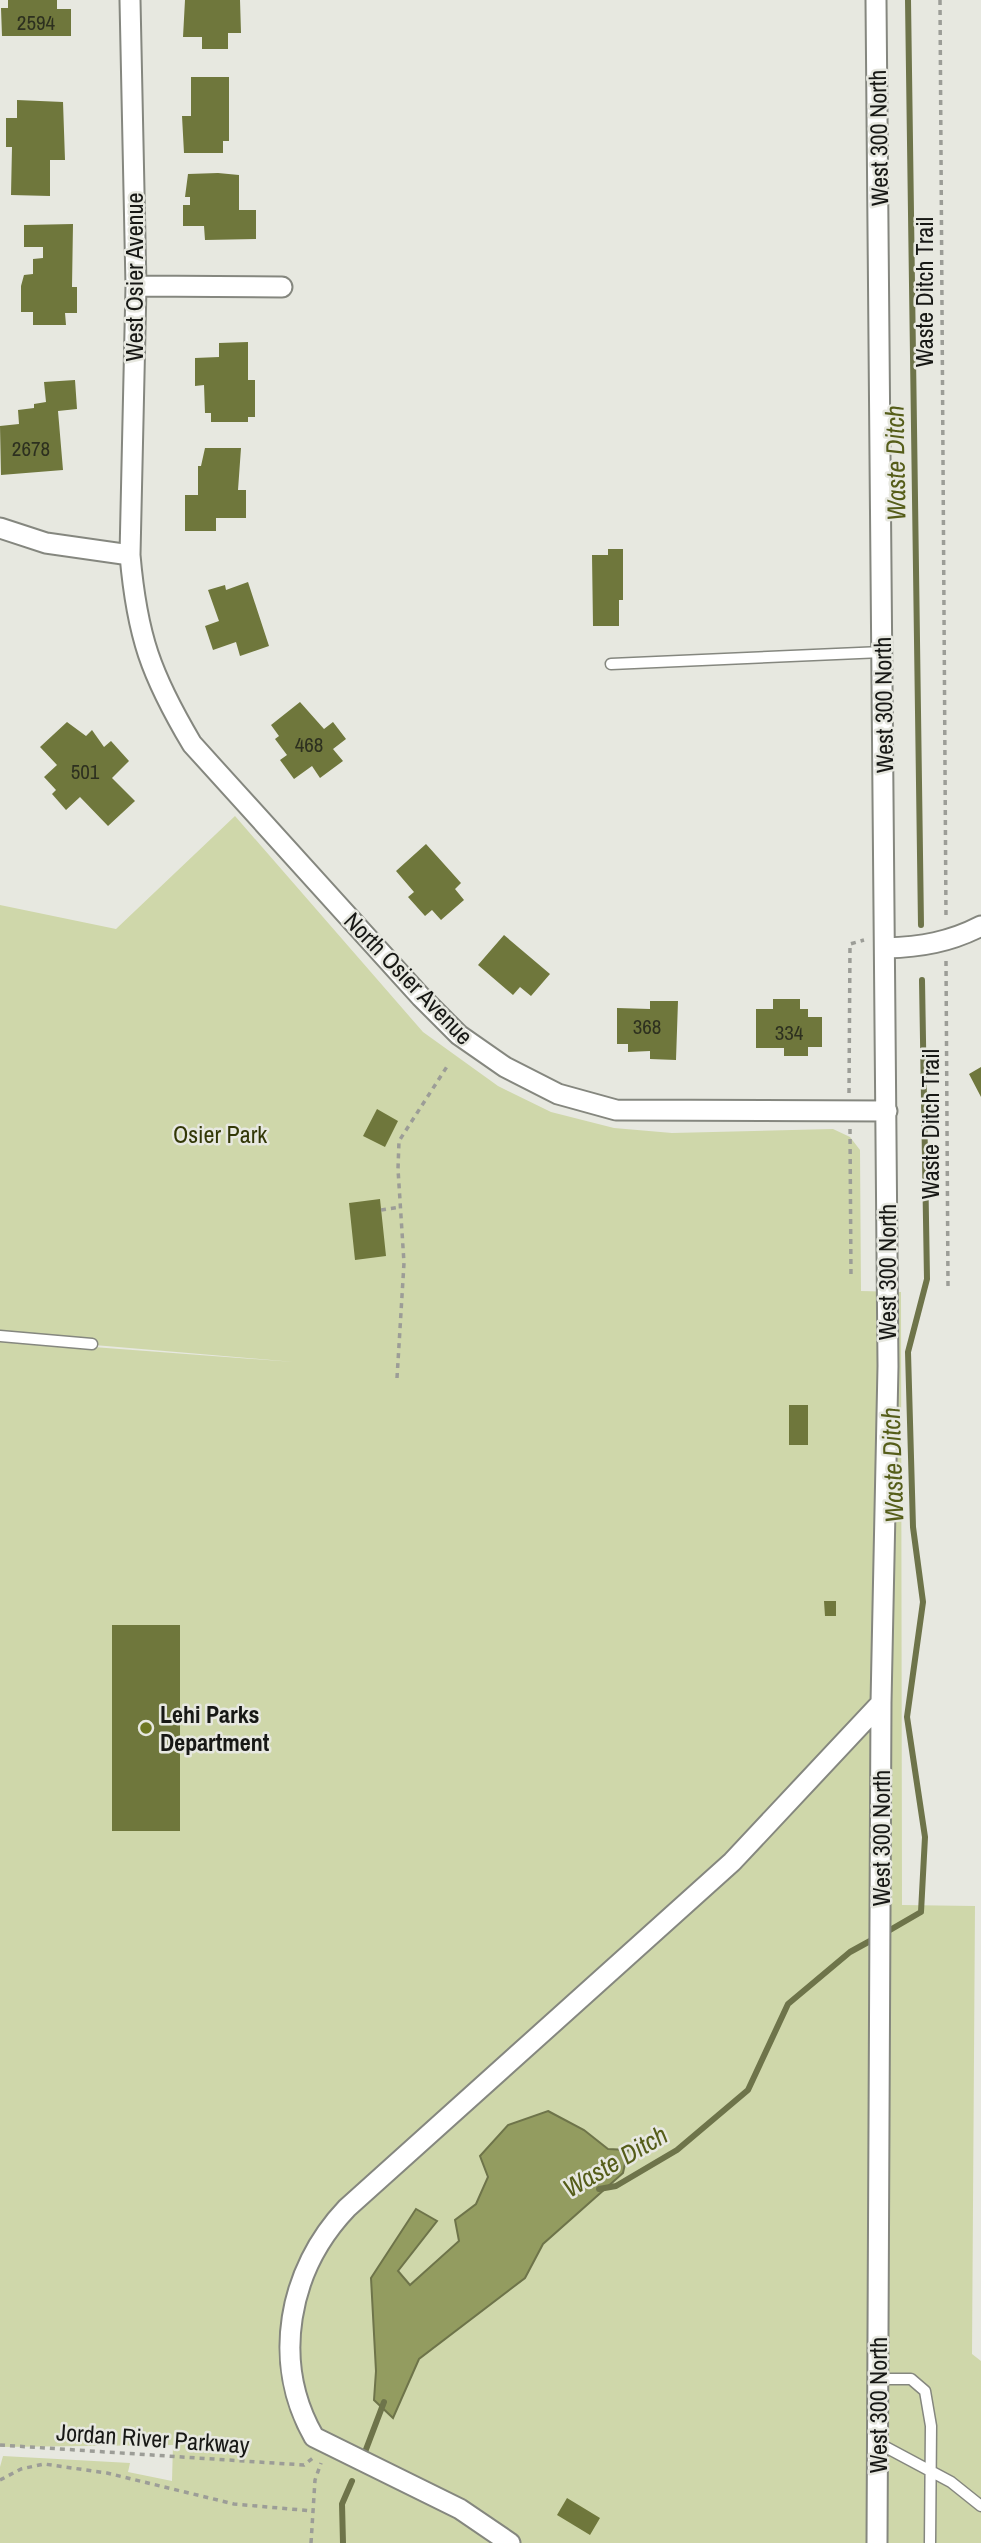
<svg xmlns="http://www.w3.org/2000/svg" width="981" height="2543" viewBox="0 0 981 2543" font-family="'Archivo Narrow',sans-serif">
	<style>
		.green { fill: #cfd7aa }
		.water { fill: #939c60; stroke: #6e744a; stroke-width: 2 }
		.lines { fill: none; stroke-linecap: round; stroke-linejoin: round }
		.stream { stroke: #6e744a; stroke-width: 6 }
		.building { fill: #6f773c }
		.service-casing { stroke: #85877f; stroke-width: 13 }
		.minor-casing { stroke: #85877f; stroke-width: 23 }
		.path { stroke: #9c9d97; stroke-width: 3.5; stroke-dasharray: 5 5; stroke-linecap: butt }
		.service { stroke: #fff; stroke-width: 10 }
		.minor { stroke: #fff; stroke-width: 19 }
		.poi-dot { fill: #6e7823; stroke: #e7e8e0; stroke-width: 2.5 }
		.labels { text-anchor: middle; dominant-baseline: central; stroke-width: 5; stroke-linejoin: round; paint-order: stroke }
		.number-label { font-size: 21px; fill: #2d301f }
		.street-label { font-size: 24px; fill: #171815; stroke: #e7e8e0 }
		.park-label { font-size: 24px; fill: #323706; stroke: #e7e8e0 }
		.poi-label { font-size: 24px; font-weight: bold; fill: #171815; stroke: #e7e8e0; text-anchor: start }
		.water-label { font-size: 26px; font-style: italic; fill: #555d19; stroke: #e7e8e0 }
	</style>
	<rect width="100%" height="100%" fill="#e7e8e0"/>
	<path class="green" d="M235 816 423 1032 498 1086 551 1112 614 1128 672 1133 833 1129 850 1137 860 1150 861 1291 901 1292 902 1905 975 1906 972 2354 981 2361V2543H0V2467L3 2456 130 2463 128 2472 172 2481 173 2445 0 2447V1340L294 1362 0 1337V905L116 929Z"/>
	<path class="water" d="M548 2111 584 2130 608 2149 628 2150 623 2173 543 2244 525 2278 419 2359 393 2418 374 2400 376 2371 371 2278 416 2209 437 2221 398 2271 410 2285 459 2241 455 2220 476 2204 488 2177 480 2156 508 2125Z"/>
	<g class="lines">
		<path class="stream" d="M908 0 921 925
			M890 1930 921 1912 925 1837 907 1717 923 1602 913 1527 908 1352 927 1279 922 980
			M599 2189 616 2186 677 2150 748 2090 788 2004 850 1952 870 1941
			M365 2452 384 2402
			M343 2543 342 2504 352 2481"/>
	</g>
	<path class="building" d="M8 0H57V9H71V36H2L1 8H8Z
		M185 0H240L241 33H228V49H202V37H183Z
		M191 77H229V141H223V153H184L182 116H191Z
		M17 100 63 102 65 160H50V196L11 195 12 147H6V118H17Z
		M218 173 239 175V210H256V239L205 240 204 226H183V205H190V197H185L188 174Z
		M73 224 72 287H77V313H65L66 325H33V312H21V286L24 275 33 274V259L43 258V247H24V225Z
		M248 342V380H255V417H248V422H211V413H205L204 385 195 386V358L219 357V343Z
		M75 380 77 409 58 411 63 470 1 475 0 426 19 424 18 410 34 408V404L46 402 44 382Z
		M205 448H241L238 490H246V518H216V531H185V495H198V466H201Z
		M608 549H623V600H619V626H593L592 555H608Z
		M248 582 269 646 240 656 236 642 213 650 205 626 219 621 208 590 225 585 226 590Z
		M300 702 324 729 333 722 346 739 333 749 343 761 320 778 312 766 294 779 280 760 287 755 275 739 279 736 271 725Z
		M67 722 86 736 92 730 104 747 111 741 129 761 112 778 135 801 108 826 80 797 66 810 52 794 56 790 44 777 57 765 40 747Z
		M426 844 461 883 455 889 464 900 441 920 432 910 425 916 408 897 414 892 396 871Z
		M504 935 550 974 531 996 520 987 513 995 478 965Z
		M773 999H800V1009H808V1017H822V1047H808V1056H784V1048H756V1009H773Z
		M650 1001H678L676 1060 650 1059V1051L628 1052V1044H617V1008L650 1009Z
		M981 1067V1097L969 1074Z
		M377 1109 398 1121 385 1147 363 1136Z
		M380 1199 386 1256 355 1260 349 1203Z
		M789 1405H808V1445H789Z
		M824 1601H836V1616H825Z
		M112 1625H180V1831H112Z
		M567 2498 600 2518 590 2535 557 2515Z"/>
	<g class="lines">
		<defs>
			<path id="service" d="M611 664 882 652
				M0 1336 92 1344
				M879 2379H911L925 2391 931 2426 930 2543
				M878 2443 951 2482 981 2506"/>
			<path id="minor" d="M130 0 136 286 130 555C137 636 151 675 192 744L421 997 459 1035 505 1067 558 1094 616 1110 887 1111
				M876 0 888 1366 881 1703 877 2543
				M136 286 282 287
				M0 528 46 543 130 555
				M886 948C921 947 950 942 981 926
				M510 2543 460 2509 314 2437C271 2362 288 2270 347 2208L732 1862 881 1703"/>
		</defs>
		<use href="#service" class="service-casing"/>
		<use href="#minor" class="minor-casing"/>
		<path class="path" d="M940 0 946 918
			M946 961 948 1286
			M849 1093 850 944 864 940
			M850 1129 851 1279
			M381 1210 401 1207
			M397 1378 404 1263 398 1169 399 1141 448 1065
			M0 2445 304 2465 313 2458
			M0 2480 21 2469 44 2464 107 2473 234 2504 313 2511
			M311 2543 315 2480 321 2463"/>
		<use href="#service" class="service"/>
		<use href="#minor" class="minor"/>
	</g>
	<circle class="poi-dot" cx="146" cy="1728" r="7"/>
	<g class="labels">
		<g class="number-label">
			<text x="36" y="22">2594</text>
			<text x="31" y="448">2678</text>
			<text x="309" y="744">468</text>
			<text x="85" y="771">501</text>
			<text x="647" y="1026">368</text>
			<text x="789" y="1032">334</text>
		</g>
		<g class="street-label">
			<text transform="translate(878 138) rotate(-91)">West 300 North</text>
			<text transform="translate(134 277) rotate(-90)">West Osier Avenue</text>
			<text transform="translate(924 292) rotate(-90)">Waste Ditch Trail</text>
			<text transform="translate(883 705) rotate(-91)">West 300 North</text>
			<text transform="translate(409 978) rotate(46)">North Osier Avenue</text>
			<text transform="translate(930 1124) rotate(-90)">Waste Ditch Trail</text>
			<text transform="translate(887 1272) rotate(-90)">West 300 North</text>
			<text transform="translate(881 1838) rotate(-90)">West 300 North</text>
			<text transform="translate(878 2405) rotate(-90)">West 300 North</text>
			<text transform="translate(153 2438) rotate(4)">Jordan River Parkway</text>
		</g>
		<g class="park-label">
			<text x="220" y="1134">Osier Park</text>
		</g>
		<g class="poi-label">
			<text x="160" y="1714">Lehi Parks<tspan x="160" dy="28">Department</tspan></text>
		</g>
		<g class="water-label">
			<text transform="translate(895 463) rotate(-91)">Waste Ditch</text>
			<text transform="translate(892 1465) rotate(-92)">Waste Ditch</text>
			<text transform="translate(615 2161) rotate(-30)">Waste Ditch</text>
		</g>
	</g>
</svg>
